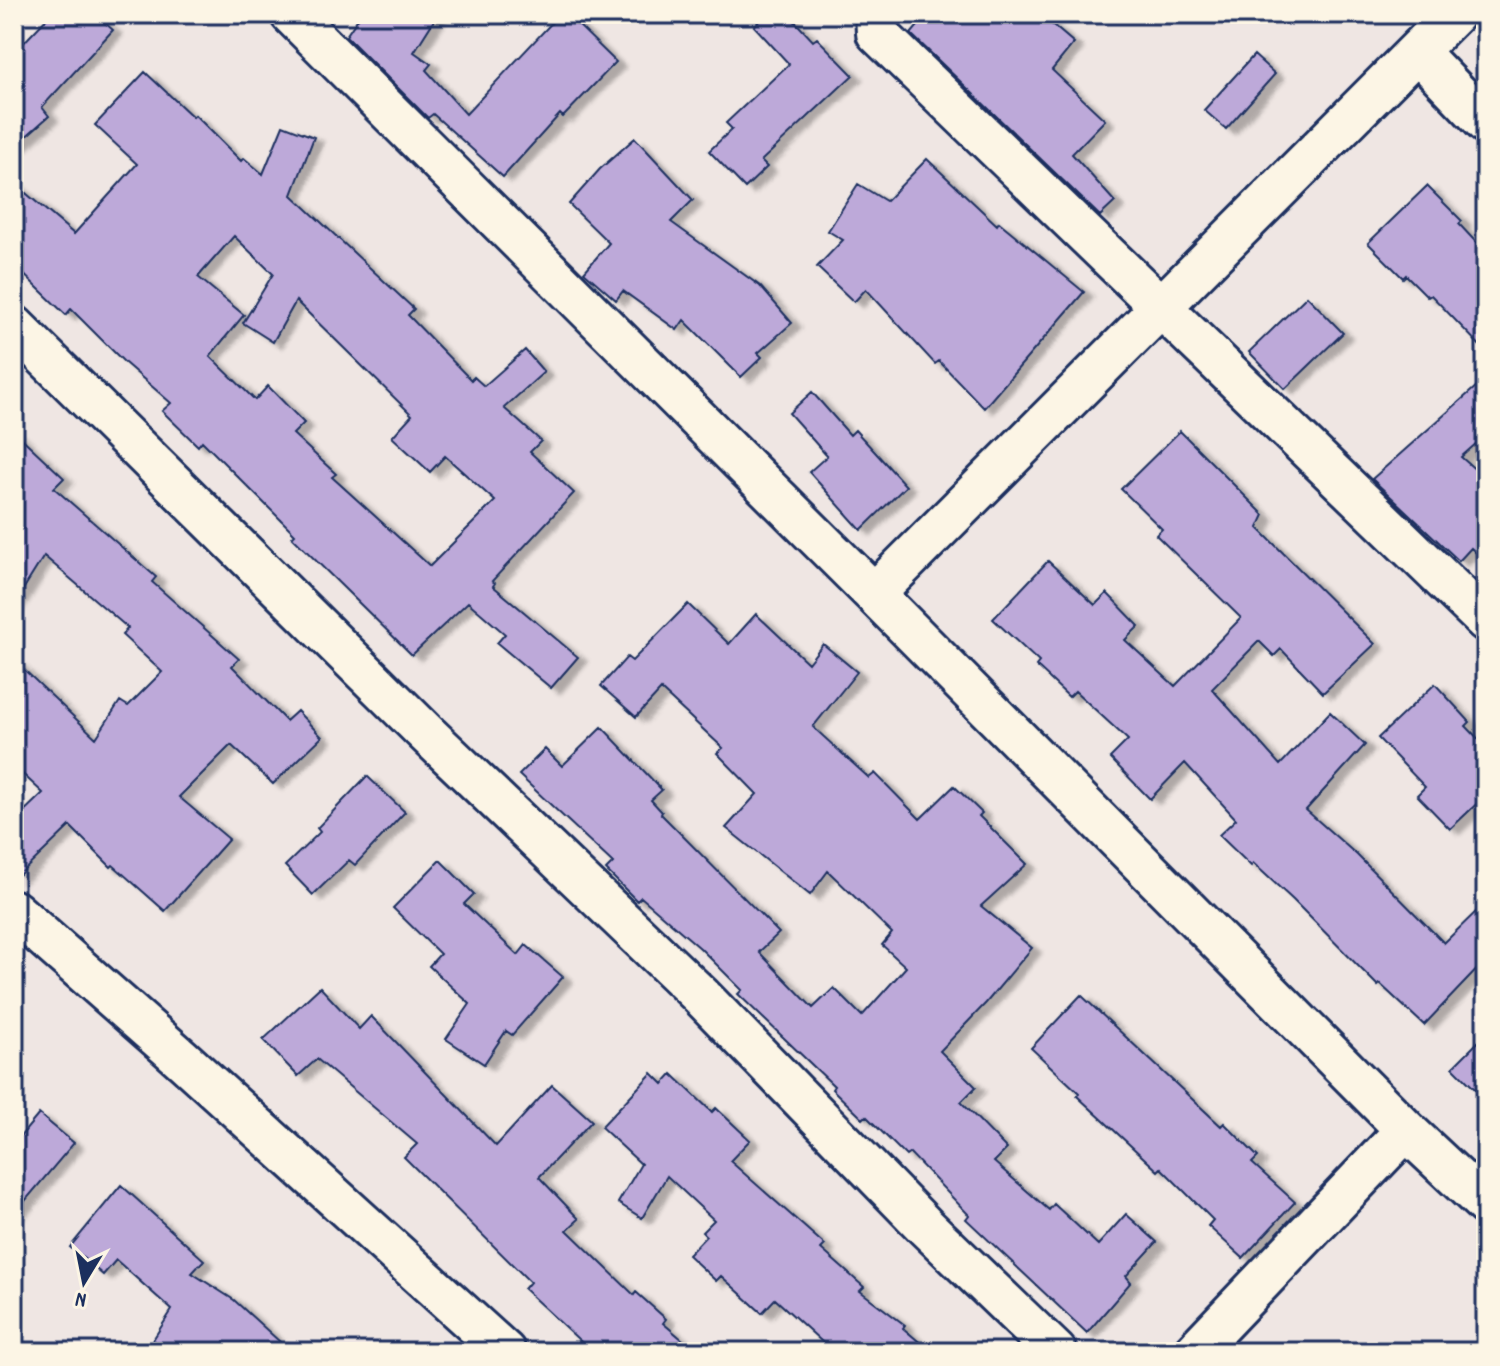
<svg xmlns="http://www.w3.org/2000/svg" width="1500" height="1366" viewBox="0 0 1500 1366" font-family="Dekko,sans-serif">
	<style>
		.building { fill: #bda9d9; stroke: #1b2f5e; stroke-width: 2; fill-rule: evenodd; filter: url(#shadow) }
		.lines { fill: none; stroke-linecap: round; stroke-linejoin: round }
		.minor-casing { stroke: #1b2f5e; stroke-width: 46 }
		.minor { stroke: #fcf5e5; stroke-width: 40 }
	</style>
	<defs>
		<filter id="shadow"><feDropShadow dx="9" dy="5" stdDeviation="2" flood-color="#0004"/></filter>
	</defs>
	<rect width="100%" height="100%" fill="#efe6e3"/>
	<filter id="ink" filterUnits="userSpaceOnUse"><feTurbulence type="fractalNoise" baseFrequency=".0125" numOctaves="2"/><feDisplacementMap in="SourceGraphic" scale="16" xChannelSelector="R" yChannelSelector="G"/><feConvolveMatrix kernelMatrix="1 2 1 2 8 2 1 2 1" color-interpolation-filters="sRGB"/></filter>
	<g filter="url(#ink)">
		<path class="building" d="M51 14H95L113 30 42 107 49 116 14 147V53Z
			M361 14H438L414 52 431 64 426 70 466 114 560 14H567L616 62 563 117 560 114 503 177 433 114 428 118 346 36Z
			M767 14H788L813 41 817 38 853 75 761 161 767 167 745 188 709 151 732 129 726 123 789 64 754 26Z
			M928 14H1040L1074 43 1052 70 1105 120 1072 154 1115 202 1100 216 911 34Z
			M1254 55 1275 74 1226 129 1204 110Z
			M145 72 193 117 195 115 241 161 244 158 263 174 283 125 314 137 292 195 414 309 408 315 471 380 474 377 484 386 525 350 544 372 504 408 541 441 530 452 574 493 492 581 495 583 493 586 578 657 551 688 497 643 505 634 468 602 412 655 292 537 295 534 202 441 198 446 162 411 171 403 125 363 71 309 66 315 14 265V183L74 234 137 164 95 125ZM234 236 273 274 243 323 273 342 296 301 412 415 392 437 430 472 445 456 495 501 430 566 332 477 336 474 293 434 304 423 268 386 255 400 210 356 244 315 198 277Z
			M635 138 693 200 671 222 760 286 792 323 758 353 762 357 741 377 684 320 677 330 623 291 616 300 584 272 609 243 569 204 600 169Z
			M927 159 997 225 999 222 1084 292 984 408 939 361 935 364 866 289 854 302 817 267 843 240 828 231 858 184 886 201Z
			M1427 186 1462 221 1459 224 1486 253V352L1431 295 1428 297 1406 275 1403 278 1368 243Z
			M1307 296 1343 333 1285 389 1249 352Z
			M1486 378V435L1461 457 1486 479V562L1471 548 1459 561 1372 479Z
			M812 392 850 435 855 430 906 486 861 530 809 472 827 456 789 413Z
			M14 431 64 478 54 488 156 577 152 582 239 659 232 666 286 721 297 711 322 737 273 784 231 745 179 797 229 839 165 911 113 865 111 867 70 826 14 880V821L43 793 14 766V660L96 738 120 701 128 706 162 672 122 635 128 628 44 556 14 604Z
			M1180 431 1264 515 1258 528 1375 644 1323 693 1281 649 1274 656 1259 641 1212 689 1280 765 1330 712 1365 745 1306 810 1357 855 1444 943 1486 902V960L1424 1025 1380 984 1378 986 1293 900 1253 863 1251 866 1219 835 1236 819 1185 763 1150 799 1110 758 1128 740 1075 691 1069 697 1036 666 1039 662 993 619 1048 561 1095 605 1107 593 1139 626 1125 640 1175 686 1241 618 1156 535 1162 529 1121 489Z
			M688 604 729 644 756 614 808 663 823 644 857 672 813 727 869 778 875 773 920 819 954 786 982 813 979 816 1027 864 981 906 1032 948 986 1003 940 1051 976 1087 961 1102 1007 1149 994 1162 1049 1210 1054 1204 1098 1245 1126 1214 1157 1242 1126 1276 1131 1282 1087 1333 966 1219 969 1215 910 1153 906 1156 866 1116 863 1119 832 1089 834 1086 738 994 742 990 700 948 641 897 637 901 606 870 613 863 519 775 545 749 562 766 602 727 662 790 651 800 662 812 661 814 779 933 759 952 813 1008 834 988 862 1016 906 967 882 945 892 933 828 871 810 895 726 828 757 794 717 753 723 748 661 690 636 717 601 686 627 657 632 661Z
			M1435 684 1470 722 1466 726 1486 747V795L1450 829 1417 795 1425 787 1378 738Z
			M367 776 405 812 355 865 349 860 313 895 285 866 320 832 317 828Z
			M440 860 474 894 464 904 518 955 526 945 563 977 512 1035 506 1031 484 1064 446 1039 470 1004 429 966 440 954 393 908Z
			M320 987 359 1029 371 1016 496 1146 552 1085 592 1121 539 1177 579 1219 567 1230 634 1295 636 1292 666 1319 663 1323 697 1352H592L524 1289 530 1282 404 1157 417 1144 317 1059 298 1076 263 1040Z
			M1081 995 1221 1126 1224 1123 1258 1157 1252 1163 1295 1202 1243 1258 1208 1226 1213 1220 1161 1168 1158 1171 1077 1096 1079 1093 1031 1048Z
			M1486 1034V1100L1453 1067Z
			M652 1073 663 1084 672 1074 712 1112 716 1108 750 1140 730 1161 825 1245 821 1249 864 1287 860 1291 905 1325 903 1328 931 1352H833L775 1299 762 1313 721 1276 716 1281 688 1255 706 1236 702 1232 714 1220 667 1176 642 1218 618 1203 641 1164 601 1127Z
			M39 1114 74 1143 14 1214V1144Z
			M121 1185 204 1260 192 1273 234 1300 291 1352H145L172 1310 116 1260 103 1275 70 1247Z"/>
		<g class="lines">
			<defs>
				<path id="minor" d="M291 14 874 594 1406 1130 1486 1205
					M876 14 877 33 1486 621
					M1417 51 1486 123
					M14 326 426 733 700 995 925 1226 1056 1352
					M874 594 1454 14
					M14 911 181 1058 505 1352
					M1194 1352 1406 1130"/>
			</defs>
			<use href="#minor" class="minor-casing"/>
			<use href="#minor" class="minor"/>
		</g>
	</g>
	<rect width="1500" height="1366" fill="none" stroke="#fcf5e5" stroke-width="48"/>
	<rect x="24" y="24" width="1452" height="1318" fill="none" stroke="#1b2f5e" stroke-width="3" filter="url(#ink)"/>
	<g transform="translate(84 1282) rotate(190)" stroke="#fcf5e5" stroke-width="6" paint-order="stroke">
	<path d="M0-6L14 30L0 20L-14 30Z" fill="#1b2f5e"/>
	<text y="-12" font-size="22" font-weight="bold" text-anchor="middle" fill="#1b2f5e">N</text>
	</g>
</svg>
